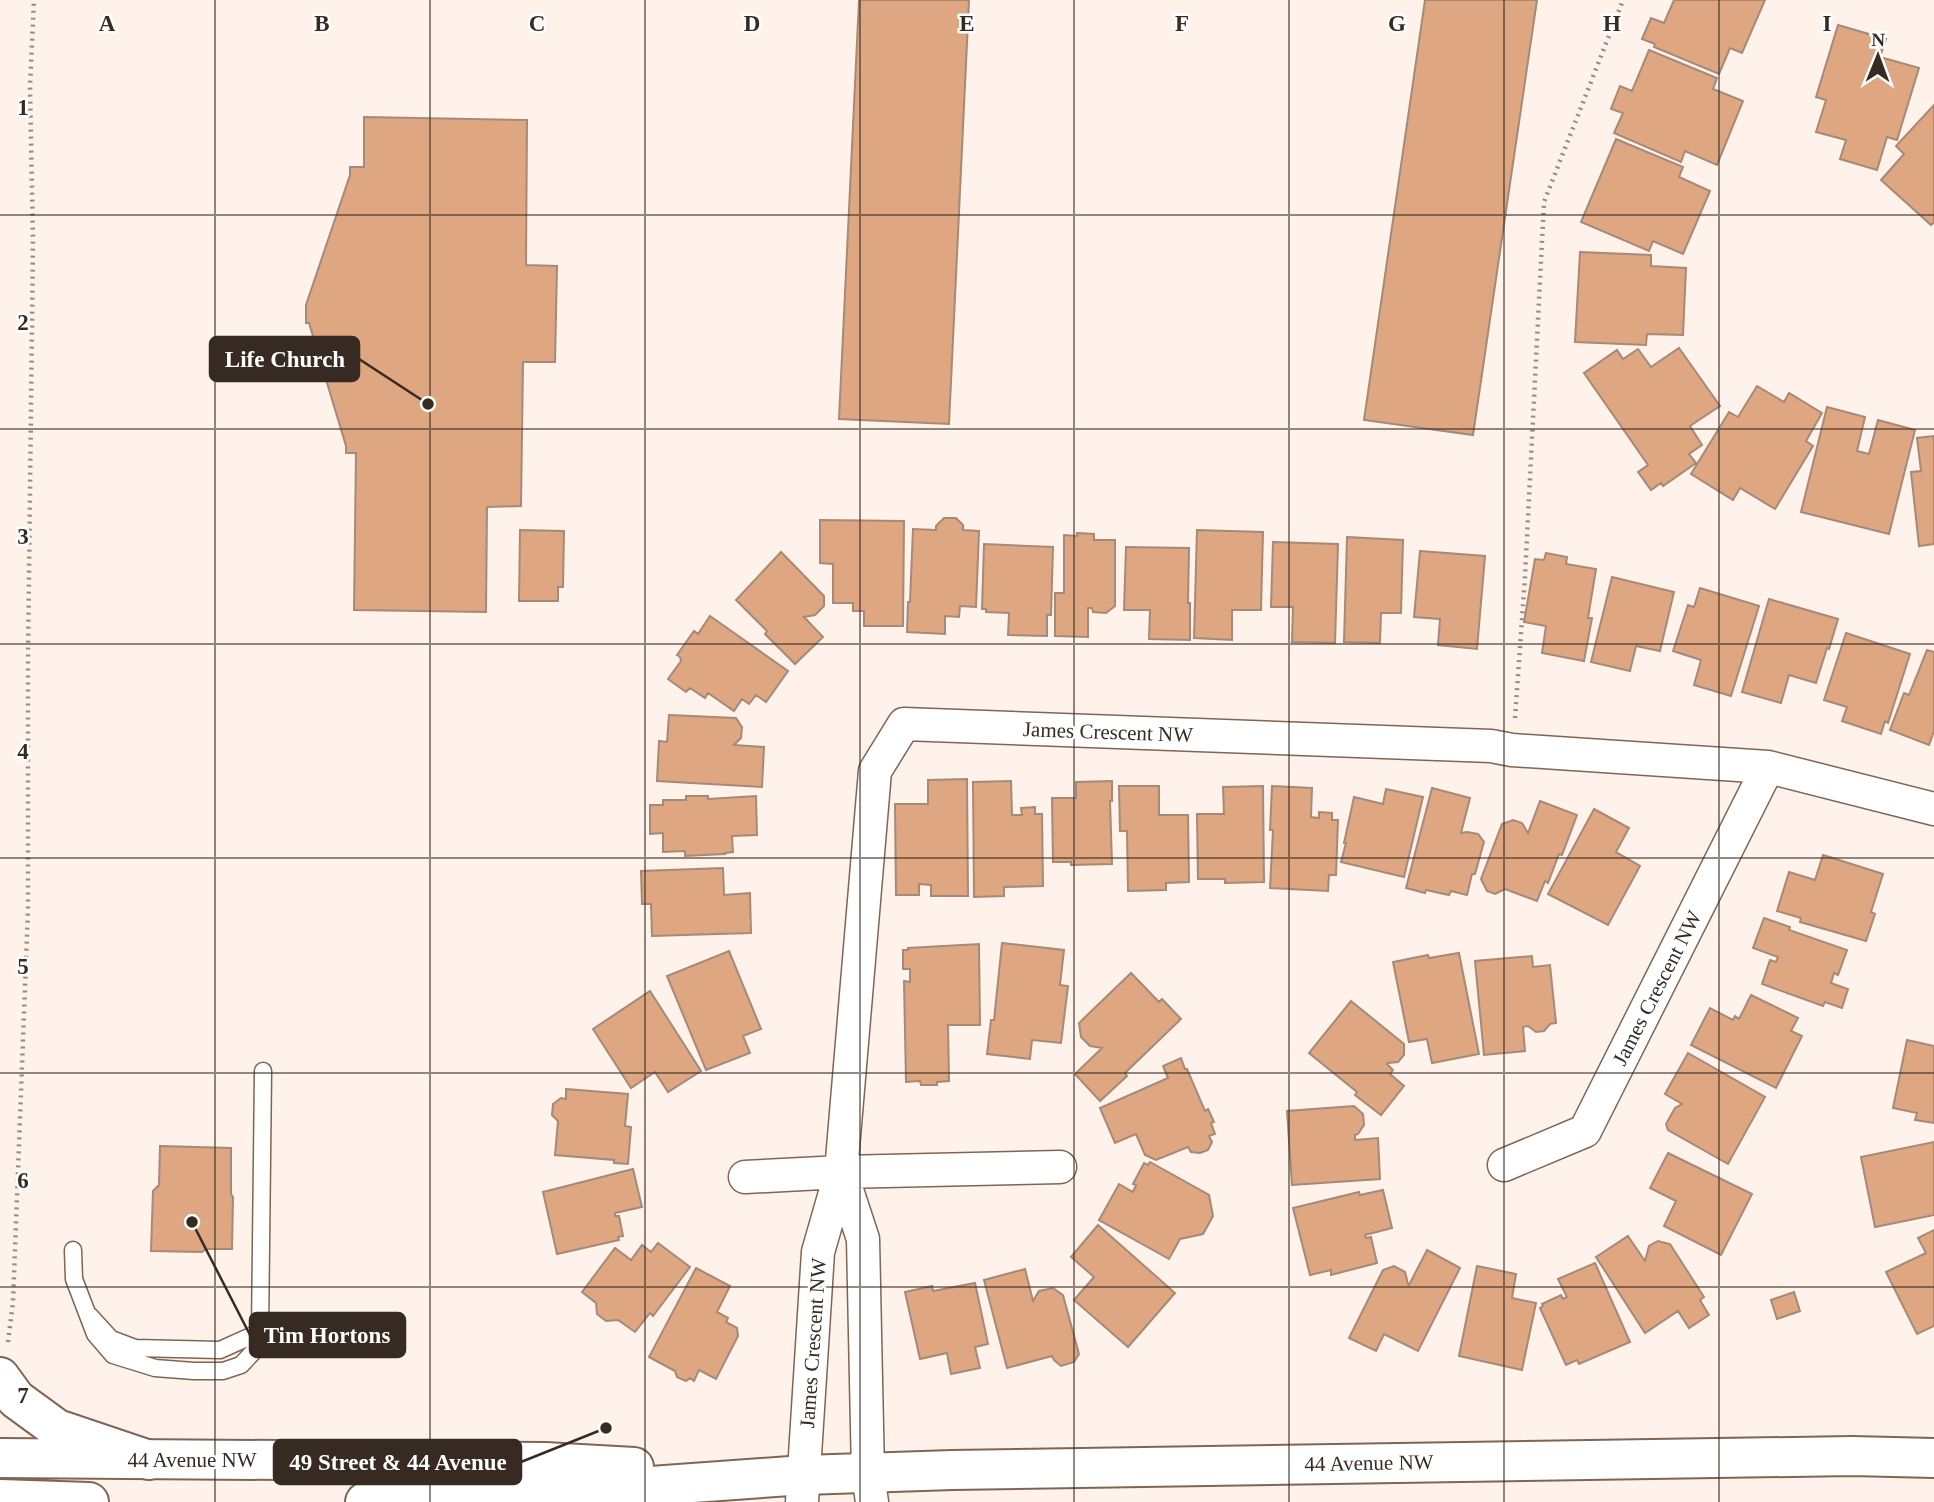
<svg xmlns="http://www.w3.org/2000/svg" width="1934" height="1502" viewBox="0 0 1934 1502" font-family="'Times New Roman',serif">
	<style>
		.building { fill: #dea681; stroke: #a68977; stroke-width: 2 }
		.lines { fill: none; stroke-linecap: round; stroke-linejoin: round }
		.lane-casing { stroke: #806553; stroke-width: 19 }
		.street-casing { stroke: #806553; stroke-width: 35 }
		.secondary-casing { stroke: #806553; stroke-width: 42 }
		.primary-casing { stroke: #806553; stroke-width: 42 }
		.path { stroke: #968a82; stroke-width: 4.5; stroke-dasharray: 2 5; stroke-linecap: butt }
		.lane { stroke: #fff; stroke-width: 16 }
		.street { stroke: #fff; stroke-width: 32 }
		.secondary { stroke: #fff; stroke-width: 38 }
		.primary { stroke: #fff; stroke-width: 38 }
		.grid { fill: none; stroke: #362a22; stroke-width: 2; stroke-opacity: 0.55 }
		.labels { text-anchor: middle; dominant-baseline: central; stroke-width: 5; stroke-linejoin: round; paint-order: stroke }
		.street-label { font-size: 21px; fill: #362a22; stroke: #fff }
		.grid-label { font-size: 23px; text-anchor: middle; font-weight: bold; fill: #362a22; stroke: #fff; stroke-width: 5; stroke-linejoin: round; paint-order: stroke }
		.leader { fill: none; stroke: #362a22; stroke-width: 2.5 }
		.callout-dot { fill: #362a22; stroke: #fff; stroke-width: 2.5 }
		.callout { fill: #362a22; stroke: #362a22; stroke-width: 2.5 }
		.callout-label { font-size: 23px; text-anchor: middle; font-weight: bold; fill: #fff }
	</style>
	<rect width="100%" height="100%" fill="#fef2ea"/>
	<path class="building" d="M859 0H969L949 424 839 419Z
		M1425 0H1537L1473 435 1364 420Z
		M1674 0H1765L1742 53 1730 48 1719 74 1654 47 1655 44 1642 39 1651 18 1664 23Z
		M1838 25 1886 39 1880 57 1919 68 1897 140 1887 137 1877 170 1840 159 1846 140 1816 132 1826 100 1816 97Z
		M1649 50 1717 78 1713 89 1743 101 1717 165 1685 151 1681 162 1614 133 1623 113 1611 109 1620 86 1632 91Z
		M1934 105V222L1931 225 1881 180 1904 154 1896 146Z
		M364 117 527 120 526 265 557 266 555 362H523L521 506 487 507 486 612 354 610 356 453H346V446L309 323H306V305L350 175V167H364Z
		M1616 139 1683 167 1679 177 1710 191 1683 254 1653 241 1649 251 1581 222Z
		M1580 252 1651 255V266L1686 268 1683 335 1647 334 1646 345 1575 342Z
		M1679 348 1720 406 1690 426 1702 445 1689 454 1696 463 1663 486 1661 483 1651 490 1638 472 1648 465 1584 373 1617 350 1623 359 1638 349 1651 367Z
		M1757 386 1784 402 1789 393 1822 413 1806 441 1813 446 1775 509 1740 488 1733 500 1691 474 1729 412 1738 417Z
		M1827 407 1865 417 1857 451 1869 454 1878 420 1915 430 1889 534 1801 512Z
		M1934 436V544L1919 546 1911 472 1921 471 1917 438Z
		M944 518H956L963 525V530L979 531 976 607 960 606 959 617 945 616V634L907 632 908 602H910L913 529 936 530V526Z
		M820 520 904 521 903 626H864V611H853V603H833V564L820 563Z
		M520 530 564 531 563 587H558V601H519Z
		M1197 530 1263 532 1261 610H1232V640L1194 638Z
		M1077 533 1094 534V540H1115V606L1106 613 1093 612 1092 608H1088V637L1055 636V593H1064V535L1077 536Z
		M1347 537 1403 540 1401 613H1381L1380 643 1344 642Z
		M1273 542 1338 544 1335 643 1292 642 1293 607H1271Z
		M984 544 1053 547 1051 615H1047V636L1008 635 1009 613 986 612V609H982Z
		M1126 547 1189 548 1188 603H1190V640L1149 639 1150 610H1124Z
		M1420 551 1485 556 1477 649 1438 645 1440 619 1414 617Z
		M781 552 824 596V606L815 615 804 617 823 637 795 664 765 634 767 631 736 600Z
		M1546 553 1567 557 1566 564 1596 569 1588 618H1592L1584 661 1542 653 1546 626 1524 622 1535 559 1544 560Z
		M1612 577 1674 592 1660 651 1636 646 1630 671 1591 662Z
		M1700 588 1759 606 1731 696 1694 685 1701 660 1673 651 1688 605 1694 607Z
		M1769 599 1838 619 1829 649 1827 648 1816 683 1789 675 1781 703 1742 692Z
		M710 616 788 671 766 702 756 695 749 704 742 699 734 711 708 693 705 698 690 688 686 692 668 679 681 661 680 657 677 655 694 631 698 634Z
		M1846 633 1910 654 1888 723 1885 721 1881 734 1842 721 1847 707 1824 700Z
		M1927 650 1934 652V731L1929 745 1890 730 1904 693 1909 695Z
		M669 715 736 718 742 727 741 738 734 745 764 747 762 787 657 781 659 741 667 742Z
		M967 779 968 896H931V885L919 884V895H896L895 804H928V780Z
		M1011 781 1012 815H1022L1021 808 1035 807V814H1042L1043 886 1004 887V896L974 897 973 782Z
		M1112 781V801H1110L1112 864 1071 865V862H1053L1052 798H1076V782Z
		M1119 786H1159V815H1188L1189 882 1166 883V890L1128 891 1127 831H1120Z
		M1263 786 1264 882 1225 883V879H1198L1197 814H1224L1223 787Z
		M1272 786 1312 788 1311 817 1319 818V812L1332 813V820H1338L1336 875H1329L1328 891 1270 888 1273 830H1270Z
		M1432 788 1470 798 1461 833 1467 832 1478 834 1484 842 1475 874H1472L1467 895 1451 891 1449 895 1426 890 1425 893 1406 888Z
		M1386 789 1423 797 1404 877 1341 862 1346 843H1344L1354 797 1383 804Z
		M686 796H708V799L756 796 757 835 732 836 733 852 725 853V854L685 856V851L663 852V833L650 834V805H663V800H686Z
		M1540 801 1577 815 1562 855 1559 854 1548 883 1545 881 1537 901 1505 889 1495 894 1487 891 1481 879 1502 824 1513 820 1522 823 1528 833Z
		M1594 809 1629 828 1616 852 1640 866 1608 925 1548 894Z
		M1823 855 1883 874 1871 912 1875 914 1866 941 1800 922 1801 918 1777 911 1789 872 1815 880Z
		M723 868 724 895 750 893 751 933 652 936 651 904H642L641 871Z
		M1764 918 1790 927 1789 930 1847 950 1838 975 1834 973 1831 983 1848 989 1842 1008 1825 1002 1823 1006 1762 984 1770 960 1776 962 1778 957 1753 948Z
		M1002 943 1064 950 1060 985 1068 986 1061 1043 1032 1040 1030 1059 987 1054 991 1020H994Z
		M979 944 980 1025H948L949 1081 937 1082V1085H921L920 1081 906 1082 904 981 910 982V969H903V950H908V948Z
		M729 951 761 1029 743 1036 750 1053 706 1070 667 976Z
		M1459 953 1479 1054 1432 1063 1427 1039 1409 1042 1393 962 1428 955 1429 958Z
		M1532 956 1533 967 1550 965 1556 1023 1550 1024 1544 1031 1536 1032 1528 1026 1523 1027 1525 1051 1484 1055 1475 961Z
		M1131 973 1159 1002 1162 999 1181 1019 1125 1073 1127 1076 1100 1101 1075 1074 1102 1048 1090 1046 1081 1037 1079 1023Z
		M650 991 701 1071 668 1092 655 1072 631 1088 593 1029Z
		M1751 995 1798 1018 1791 1031 1802 1036 1776 1088 1691 1045 1710 1008 1733 1020 1735 1016 1739 1019Z
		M1351 1001 1404 1044V1055L1398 1062 1388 1063 1387 1064 1393 1070 1390 1074 1404 1086 1381 1115 1355 1095 1357 1092 1309 1053Z
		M1907 1040 1934 1046V1123L1915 1120 1917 1113 1893 1108Z
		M1688 1053 1765 1097 1728 1164 1668 1130 1666 1124 1675 1108 1682 1104 1665 1094Z
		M1181 1058 1185 1069H1187L1205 1111 1208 1109 1214 1122 1211 1123 1215 1134 1209 1136 1212 1142 1208 1150 1200 1153 1191 1152 1188 1147 1156 1160 1145 1155 1136 1134 1115 1143 1100 1108 1168 1078 1163 1066Z
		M566 1089 628 1094 625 1126 631 1127 628 1164 614 1163V1160L555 1155 558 1121 552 1115 553 1104 561 1098 566 1099Z
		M1354 1106 1363 1114 1364 1125 1358 1134 1355 1135V1140L1378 1138 1380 1179 1292 1185 1287 1111Z
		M1934 1142V1215L1875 1227 1861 1157Z
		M160 1146 231 1148V1194L233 1197 232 1249H206L202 1252 151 1251 153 1191 159 1185Z
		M1668 1153 1752 1194 1721 1255 1664 1226 1676 1201 1650 1188Z
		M1150 1162 1209 1195 1213 1216 1203 1234 1180 1239 1169 1259 1099 1220 1119 1184 1133 1192 1136 1185 1133 1184 1144 1163 1148 1165Z
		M633 1169 642 1207 615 1213V1216H619L623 1236 618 1237 619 1240 557 1254 543 1192Z
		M1383 1190 1392 1228 1365 1235 1366 1238 1371 1237 1377 1263 1331 1275V1270L1310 1275 1293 1208 1359 1192 1360 1195Z
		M1098 1225 1175 1293 1128 1347 1074 1300 1094 1277 1071 1257Z
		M1934 1230V1326L1917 1334 1886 1272 1926 1253 1918 1238Z
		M1628 1236 1645 1261 1649 1246 1658 1241 1670 1244 1704 1297 1700 1300 1709 1315 1689 1328 1678 1311 1645 1333 1596 1257Z
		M658 1243 690 1267 653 1316 650 1313 635 1332 618 1320 606 1321 597 1314 596 1303 582 1292 615 1248 631 1260 642 1245 651 1252Z
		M1427 1250 1460 1268 1418 1351 1384 1334 1376 1351 1349 1338 1383 1270 1394 1266 1405 1272 1408 1284 1409 1285Z
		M1595 1263 1630 1342 1579 1364 1577 1360 1566 1365 1540 1308 1543 1306 1542 1304 1561 1295 1563 1299 1567 1297 1558 1279Z
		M1477 1266 1516 1274 1512 1298 1536 1303 1522 1370 1459 1356Z
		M696 1268 730 1286 717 1312 728 1318 726 1322 737 1328 738 1336 716 1379 699 1370 694 1381 690 1378 686 1381 677 1377 675 1371 649 1357Z
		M1025 1269 1033 1301 1039 1291 1053 1288 1063 1295 1079 1354 1074 1362 1061 1366 1054 1360 1052 1356 1007 1368 984 1280Z
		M975 1283 988 1344 975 1347 980 1368 951 1374 947 1353 920 1359 905 1292 932 1286 933 1291Z
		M1794 1292 1800 1311 1777 1319 1771 1300Z"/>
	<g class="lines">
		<defs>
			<path id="lane" d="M73 1250 74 1279 95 1334 113 1355 155 1368 194 1371H223L241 1365 255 1350 260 1332
				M90 1316 111 1339 135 1348 220 1350 260 1332 263 1071"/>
			<path id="street" d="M1504 1165 1585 1131 1768 767
				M841 1172 863 1239 868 1474 872 1502
				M745 1177 841 1172 1060 1167
				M802 1502 818 1252 841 1172 875 771 904 724 1491 746 1512 750 1768 767 1934 809"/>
			<path id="secondary" d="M0 1458 545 1462 634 1467
				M0 1499 89 1502
				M365 1502 443 1501 804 1475 952 1470 1852 1456 1934 1458"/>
			<path id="primary" d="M0 1377 16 1399 57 1429 149 1460"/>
		</defs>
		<use href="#lane" class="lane-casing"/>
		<use href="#street" class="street-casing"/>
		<use href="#secondary" class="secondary-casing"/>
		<use href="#primary" class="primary-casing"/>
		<path class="path" d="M1515 718 1525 577 1544 202 1623 0
			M8 1342 13 1302 28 909V659L33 240 30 87 34 0"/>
		<use href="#lane" class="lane"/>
		<use href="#street" class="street"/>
		<use href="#secondary" class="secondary"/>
		<use href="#primary" class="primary"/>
	</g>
	<path class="grid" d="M215 0V1502M430 0V1502M645 0V1502M860 0V1502M1074 0V1502M1289 0V1502M1504 0V1502M1719 0V1502M0 215H1934M0 429H1934M0 644H1934M0 858H1934M0 1073H1934M0 1287H1934"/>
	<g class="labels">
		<g class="street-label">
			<text transform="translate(1108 732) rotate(2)">James Crescent NW</text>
			<text transform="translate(1657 988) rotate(-63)">James Crescent NW</text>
			<text transform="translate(813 1343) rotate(-86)">James Crescent NW</text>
			<text x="192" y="1460">44 Avenue NW</text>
			<text transform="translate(1369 1463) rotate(-1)">44 Avenue NW</text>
		</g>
	</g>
	<g class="grid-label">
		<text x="107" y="31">A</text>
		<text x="322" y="31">B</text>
		<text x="537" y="31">C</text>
		<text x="752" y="31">D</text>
		<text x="967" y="31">E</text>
		<text x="1182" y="31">F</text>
		<text x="1397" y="31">G</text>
		<text x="1612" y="31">H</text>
		<text x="1827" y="31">I</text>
		<text x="23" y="115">1</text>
		<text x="23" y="330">2</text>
		<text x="23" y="544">3</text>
		<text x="23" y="759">4</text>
		<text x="23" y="974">5</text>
		<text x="23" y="1188">6</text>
		<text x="23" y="1403">7</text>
	</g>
	<path class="leader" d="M428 404L359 359M192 1222L250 1335M606 1428L521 1462"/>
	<g class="callout-dot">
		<circle cx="428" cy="404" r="7"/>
		<circle cx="192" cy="1222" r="7"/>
		<circle cx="606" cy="1428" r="7"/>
	</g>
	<g class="callout">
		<rect x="210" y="337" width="149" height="44" rx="7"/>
		<rect x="250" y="1313" width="155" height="44" rx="7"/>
		<rect x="274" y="1440" width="247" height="44" rx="7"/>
	</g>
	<g class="callout-label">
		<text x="285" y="367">Life Church</text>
		<text x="327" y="1343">Tim Hortons</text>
		<text x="398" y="1470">49 Street &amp; 44 Avenue</text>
	</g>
	<g transform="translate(1878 56) rotate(1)" stroke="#ffffff" stroke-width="5" paint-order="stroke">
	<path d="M0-5L12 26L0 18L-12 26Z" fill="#362a22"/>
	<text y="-10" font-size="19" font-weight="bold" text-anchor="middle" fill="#362a22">N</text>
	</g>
</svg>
